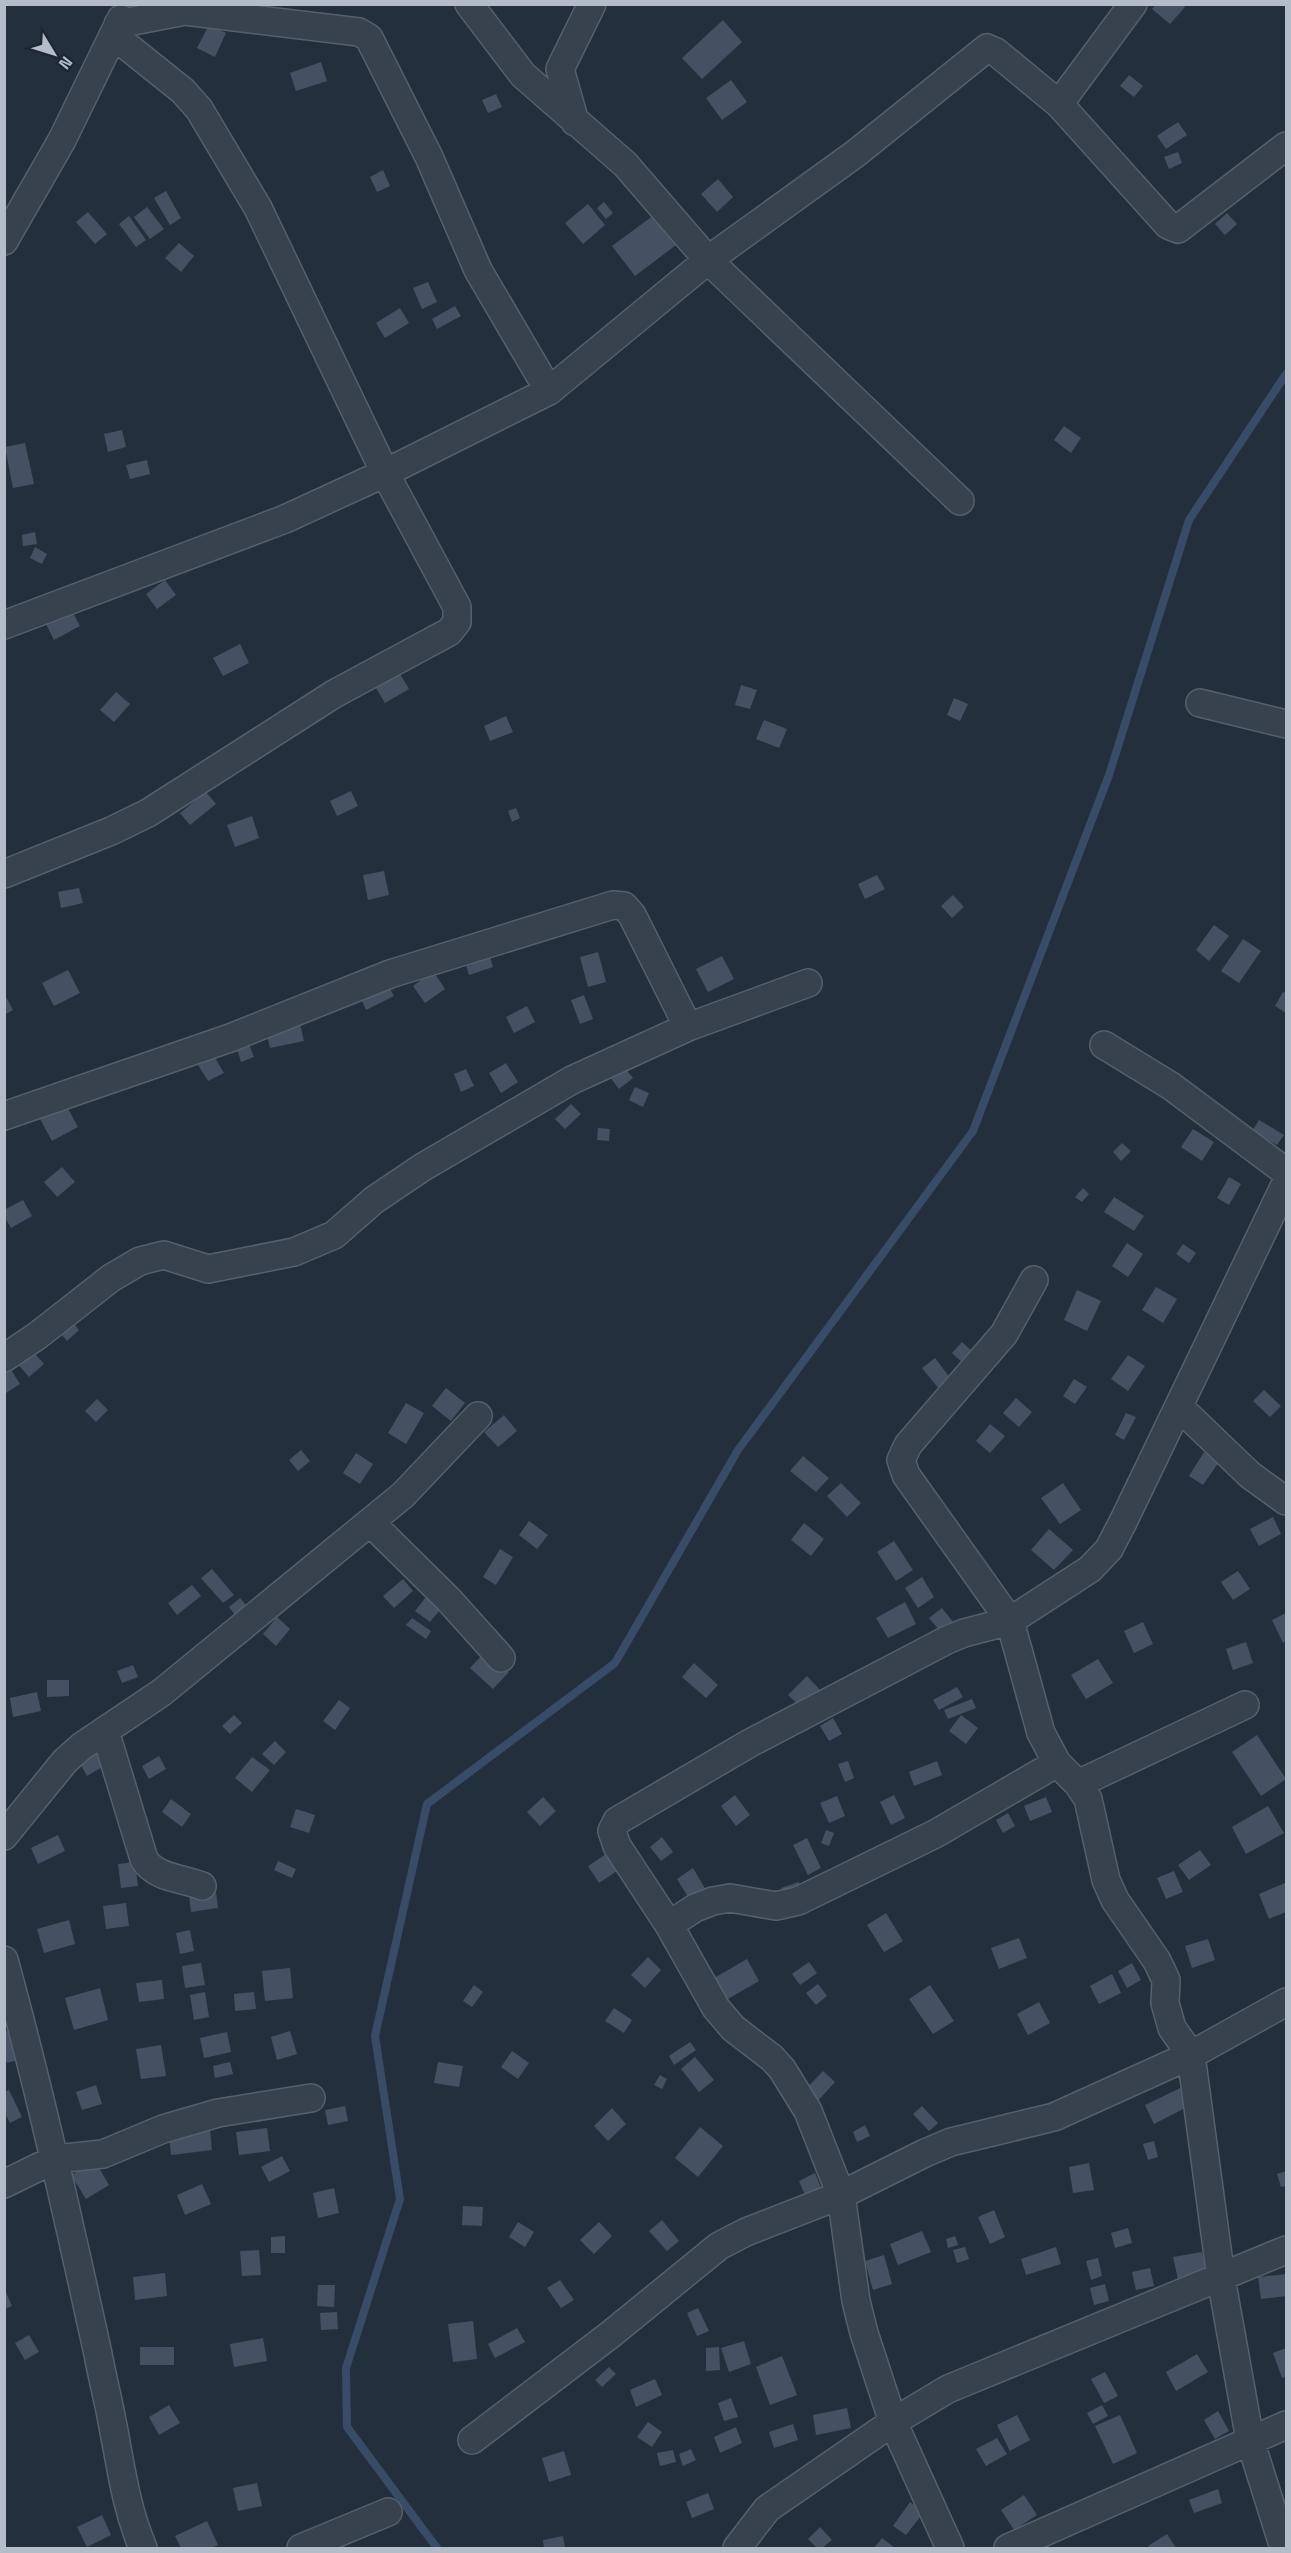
<svg xmlns="http://www.w3.org/2000/svg" width="1291" height="2553" viewBox="0 0 1291 2553" font-family="'Space Grotesk',sans-serif">
	<style>
		.lines { fill: none; stroke-linecap: round; stroke-linejoin: round }
		.stream { stroke: #394c67; stroke-width: 8 }
		.building { fill: #455162 }
		.street-casing { stroke: #565f6c; stroke-width: 30 }
		.street { stroke: #38414e; stroke-width: 27 }
	</style>
	<rect width="100%" height="100%" fill="#242f3e"/>
	<g class="lines">
		<path class="stream" d="M437 2548 347 2427 346 2368 400 2199 375 2036 427 1804 615 1663 738 1450 973 1131 1109 775 1189 520 1286 374"/>
	</g>
	<path class="building" d="M1156 4H1182L1185 7 1170 24 1152 9Z
		M723 20 742 42 702 79 682 58Z
		M209 25 226 33 215 57 197 48Z
		M321 62 327 81 296 91 290 73Z
		M1129 75 1143 86 1134 97 1120 86Z
		M731 80 747 102 722 120 706 98Z
		M496 94 502 107 488 113 482 100Z
		M1178 122 1187 135 1166 149 1157 136Z
		M1178 152 1182 163 1169 169 1164 157Z
		M383 170 390 186 377 192 370 177Z
		M718 179 733 197 717 212 701 194Z
		M166 191 181 218 170 225 154 198Z
		M604 202 613 213 606 219 597 208Z
		M588 204 605 225 583 244 565 223Z
		M147 207 164 229 150 239 134 217Z
		M88 212 107 234 95 244 76 222Z
		M658 212 680 242 635 276 612 246Z
		M1227 213 1237 224 1225 235 1215 224Z
		M129 216 146 240 136 247 119 224Z
		M179 243 194 256 181 272 165 258Z
		M428 282 437 302 422 309 413 288Z
		M455 306 461 316 437 329 432 319Z
		M400 308 409 323 385 338 376 323Z
		M1064 426 1081 438 1071 453 1054 440Z
		M122 430 126 447 108 452 104 434Z
		M25 443 34 484 13 488 5 447Z
		M147 460 150 474 130 479 126 465Z
		M35 532 37 544 23 546 22 535Z
		M35 547 47 554 42 564 30 558Z
		M165 580 176 595 157 609 146 594Z
		M71 609 80 626 54 640 45 622Z
		M240 644 249 663 223 676 213 658Z
		M400 674 409 689 385 703 376 688Z
		M741 685 757 690 750 709 735 705Z
		M116 692 130 704 114 722 100 710Z
		M954 698 968 704 960 721 947 715Z
		M506 716 513 732 490 741 484 726Z
		M764 720 787 729 779 748 756 739Z
		M351 791 358 806 337 816 330 801Z
		M206 792 216 804 190 825 180 813Z
		M516 808 520 818 512 822 508 811Z
		M252 816 259 838 235 847 227 825Z
		M384 871 389 895 368 900 363 875Z
		M877 875 885 889 865 899 858 884Z
		M79 888 83 903 61 908 58 892Z
		M953 895 964 907 952 918 941 906Z
		M1214 925 1229 936 1209 961 1196 950Z
		M1243 939 1261 951 1239 983 1221 971Z
		M598 952 606 982 588 987 580 957Z
		M489 953 493 967 469 975 465 961Z
		M722 956 734 979 708 992 696 969Z
		M68 970 80 993 54 1006 42 983Z
		M433 971 445 989 425 1003 413 986Z
		M387 983 394 996 366 1010 360 996Z
		M1283 992 1286 993V1013L1275 1006Z
		M4 993 13 1010 4 1015Z
		M584 995 593 1019 580 1024 571 1000Z
		M527 1006 535 1022 514 1033 506 1017Z
		M299 1019 304 1041 270 1048 265 1027Z
		M249 1044 254 1057 241 1062 237 1049Z
		M214 1056 224 1073 208 1081 198 1065Z
		M619 1061 633 1078 619 1089 606 1072Z
		M506 1063 518 1082 501 1093 489 1073Z
		M466 1069 474 1086 461 1092 454 1074Z
		M635 1087 649 1093 643 1107 629 1100Z
		M571 1104 581 1114 565 1129 555 1119Z
		M66 1105 78 1127 52 1141 40 1119Z
		M1259 1120 1284 1135 1277 1145 1252 1131Z
		M598 1128 610 1129 609 1141 597 1140Z
		M1193 1129 1214 1142 1202 1161 1181 1147Z
		M1122 1143 1131 1151 1121 1161 1113 1152Z
		M62 1167 75 1182 57 1197 44 1182Z
		M1229 1177 1241 1184 1229 1205 1217 1198Z
		M1083 1188 1089 1194 1082 1202 1075 1197Z
		M1114 1197 1144 1216 1134 1231 1104 1212Z
		M23 1200 32 1216 11 1228 4 1216V1210Z
		M1127 1243 1143 1254 1128 1277 1112 1266Z
		M1183 1244 1196 1253 1189 1263 1176 1254Z
		M1156 1287 1177 1299 1163 1323 1142 1310Z
		M1077 1290 1101 1301 1087 1331 1064 1320Z
		M68 1316 79 1330 67 1341 55 1327Z
		M962 1342 974 1353 964 1364 952 1353Z
		M31 1349 44 1364 29 1377 16 1362Z
		M1128 1355 1145 1366 1128 1391 1111 1379Z
		M935 1358 951 1379 939 1389 922 1368Z
		M4 1359 20 1384 6 1393 4 1391Z
		M1074 1379 1087 1387 1075 1404 1063 1396Z
		M446 1388 465 1403 451 1421 432 1406Z
		M1264 1390 1281 1406 1270 1417 1253 1401Z
		M1016 1398 1032 1412 1019 1427 1003 1413Z
		M97 1399 108 1410 96 1422 85 1411Z
		M406 1403 424 1413 406 1444 388 1433Z
		M1126 1413 1136 1417 1124 1440 1115 1435Z
		M504 1415 517 1431 498 1447 484 1432Z
		M990 1424 1005 1436 990 1453 976 1441Z
		M301 1450 310 1461 298 1471 289 1460Z
		M1204 1452 1219 1462 1203 1485 1189 1476Z
		M356 1453 373 1464 360 1484 343 1473Z
		M803 1456 829 1478 816 1492 790 1471Z
		M841 1483 861 1503 847 1517 827 1496Z
		M1063 1483 1081 1510 1060 1524 1041 1498Z
		M1273 1517 1281 1534 1259 1546 1250 1529Z
		M529 1521 548 1535 537 1549 519 1535Z
		M804 1523 824 1539 811 1556 791 1540Z
		M1049 1529 1073 1550 1054 1570 1031 1550Z
		M894 1541 913 1570 896 1581 877 1552Z
		M500 1549 513 1557 496 1585 483 1577Z
		M212 1569 234 1595 223 1603 201 1578Z
		M1238 1571 1250 1589 1233 1600 1221 1582Z
		M922 1577 934 1597 918 1608 905 1588Z
		M403 1579 413 1591 394 1608 383 1596Z
		M192 1585 201 1596 177 1615 168 1603Z
		M429 1593 444 1605 430 1622 415 1611Z
		M240 1598 250 1610 239 1620 229 1607Z
		M905 1602 916 1624 888 1638 876 1618Z
		M942 1608 957 1627 945 1637 929 1618Z
		M1286 1613V1641L1283 1643 1272 1620Z
		M277 1617 290 1629 276 1646 263 1634Z
		M412 1618 431 1631 426 1639 406 1625Z
		M1143 1622 1153 1644 1134 1653 1124 1631Z
		M1246 1642 1253 1663 1233 1670 1226 1649Z
		M486 1651 509 1672 493 1689 470 1668Z
		M1098 1659 1113 1683 1086 1699 1071 1675Z
		M694 1663 718 1685 706 1698 682 1677Z
		M133 1665 138 1677 122 1683 117 1671Z
		M807 1676 821 1691 803 1709 788 1695Z
		M47 1680H69V1696L47 1697Z
		M957 1687 963 1697 939 1710 933 1700Z
		M37 1692 41 1711 13 1717 10 1698Z
		M972 1699 976 1708 948 1719 944 1710Z
		M339 1700 350 1708 335 1730 323 1721Z
		M234 1715 242 1723 230 1734 222 1726Z
		M961 1715 978 1728 966 1744 949 1731Z
		M833 1718 842 1734 829 1741 820 1726Z
		M1257 1735 1286 1779 1261 1796 1232 1752Z
		M275 1741 286 1752 274 1765 262 1754Z
		M100 1747 109 1763 87 1776 78 1760Z
		M159 1756 166 1769 149 1779 142 1766Z
		M252 1757 270 1770 252 1792 235 1778Z
		M848 1761 854 1778 845 1782 838 1764Z
		M937 1761 942 1775 914 1786 909 1772Z
		M735 1795 750 1815 736 1826 721 1806Z
		M894 1795 905 1818 891 1825 880 1802Z
		M837 1796 845 1816 829 1823 820 1803Z
		M543 1797 556 1811 540 1826 527 1812Z
		M1046 1797 1052 1812 1030 1821 1024 1806Z
		M171 1799 191 1814 182 1827 162 1812Z
		M1268 1806 1284 1833 1246 1854 1232 1827Z
		M296 1809 315 1815 309 1833 290 1827Z
		M1008 1813 1015 1826 1003 1833 996 1820Z
		M826 1830 834 1833 829 1846 821 1843Z
		M58 1835 65 1851 38 1864 31 1848Z
		M662 1837 673 1852 661 1861 650 1847Z
		M807 1838 821 1868 808 1875 793 1845Z
		M1200 1850 1211 1865 1189 1880 1178 1865Z
		M609 1852 620 1869 599 1883 588 1866Z
		M278 1861 296 1869 292 1878 274 1870Z
		M135 1862 138 1886 121 1888 118 1864Z
		M693 1868 706 1890 690 1900 677 1879Z
		M1174 1871 1183 1892 1166 1899 1157 1878Z
		M799 1882 803 1893 785 1899 781 1888Z
		M1285 1883 1286 1912 1269 1919 1259 1894Z
		M216 1892 218 1908 191 1912 189 1895Z
		M126 1903 129 1926 106 1929 103 1906Z
		M886 1913 903 1941 884 1952 867 1925Z
		M69 1920 75 1944 44 1953 37 1929Z
		M190 1930 194 1951 180 1954 176 1933Z
		M1019 1938 1027 1958 999 1969 991 1948Z
		M1208 1939 1215 1960 1192 1968 1185 1946Z
		M648 1957 661 1970 645 1988 631 1975Z
		M747 1959 759 1981 726 2000 714 1978Z
		M809 1962 817 1973 800 1985 792 1974Z
		M201 1963 205 1985 185 1988 182 1966Z
		M1132 1963 1141 1980 1127 1988 1118 1971Z
		M290 1968 293 1998 265 2001 262 1971Z
		M1112 1974 1121 1993 1099 2004 1090 1986Z
		M162 1980 164 1999 139 2002 136 1983Z
		M818 1984 827 1996 816 2005 806 1993Z
		M474 1985 483 1992 472 2007 463 2001Z
		M930 1985 954 2021 933 2034 909 1999Z
		M100 1988 108 2020 74 2030 65 1998Z
		M205 1992 209 2017 194 2020 190 1995Z
		M254 1992 256 2009 235 2011 234 1994Z
		M1039 2002 1050 2023 1028 2035 1017 2014Z
		M614 2008 632 2020 624 2033 605 2021Z
		M12 2029 21 2059 7 2063 4 2055V2032Z
		M290 2031 297 2054 277 2060 271 2037Z
		M227 2032 231 2052 204 2058 200 2038Z
		M690 2042 696 2050 674 2065 669 2056Z
		M161 2045 166 2076 141 2079 136 2049Z
		M512 2051 529 2063 518 2079 501 2067Z
		M695 2057 714 2080 699 2092 681 2069Z
		M230 2062 233 2074 215 2078 213 2066Z
		M438 2062 463 2066 459 2087 434 2083Z
		M823 2071 835 2082 816 2103 804 2091Z
		M660 2075 667 2079 662 2089 654 2085Z
		M96 2085 102 2104 82 2110 76 2092Z
		M1180 2088 1189 2106 1154 2124 1145 2105Z
		M9 2090 22 2117 10 2123 4 2112V2092Z
		M345 2106 348 2121 328 2125 325 2110Z
		M922 2106 938 2123 929 2131 913 2114Z
		M612 2108 626 2124 608 2141 594 2126Z
		M865 2125 870 2136 857 2142 853 2132Z
		M700 2127 723 2146 698 2177 675 2158Z
		M267 2128 270 2151 239 2155 236 2132Z
		M210 2130 212 2150 171 2155 169 2135Z
		M1154 2141 1158 2157 1148 2160 1143 2144Z
		M282 2156 290 2171 269 2182 261 2167Z
		M95 2161 109 2185 86 2199 71 2175Z
		M1089 2163 1094 2190 1073 2193 1069 2167Z
		M1286 2171V2186L1281 2187 1277 2174Z
		M815 2173 824 2195 808 2202 799 2181Z
		M202 2184 211 2204 185 2215 177 2195Z
		M334 2188 339 2213 318 2218 313 2193Z
		M463 2206 483 2207 482 2226 462 2225Z
		M994 2210 1005 2237 990 2244 978 2217Z
		M662 2220 679 2241 667 2251 649 2231Z
		M518 2222 534 2232 525 2247 509 2237Z
		M599 2222 612 2236 594 2254 580 2240Z
		M1128 2228 1132 2243 1115 2248 1111 2233Z
		M922 2231 931 2252 898 2265 890 2244Z
		M285 2236V2253H271V2237Z
		M955 2236 958 2245 948 2248 946 2239Z
		M965 2247 969 2259 957 2263 953 2250Z
		M1056 2247 1061 2264 1026 2275 1021 2259Z
		M259 2250 261 2275 242 2276 240 2251Z
		M1202 2252 1206 2274 1178 2279 1173 2257Z
		M884 2255 892 2284 873 2290 865 2261Z
		M1098 2258 1102 2276 1091 2280 1086 2261Z
		M1150 2268 1154 2286 1136 2290 1132 2272Z
		M165 2273 167 2296 135 2300 133 2277Z
		M1286 2274V2296L1261 2299 1258 2277Z
		M560 2280 574 2300 561 2308 547 2288Z
		M1105 2284 1109 2301 1094 2305 1090 2288Z
		M318 2285H335L334 2307 317 2306Z
		M5 2290 12 2306 5 2309Z
		M698 2308 709 2331 697 2336 687 2313Z
		M337 2312 338 2329 321 2330 320 2313Z
		M473 2321 477 2359 453 2362 448 2324Z
		M517 2328 525 2342 495 2358 488 2344Z
		M29 2335 39 2352 25 2360 15 2343Z
		M263 2338 267 2361 234 2367 230 2344Z
		M744 2341 751 2364 729 2372 721 2348Z
		M140 2347H174V2365H140Z
		M719 2347 720 2370 706 2371V2348Z
		M1286 2348V2376L1282 2378 1273 2353Z
		M1197 2354 1208 2372 1176 2391 1166 2372Z
		M782 2356 797 2395 770 2405 756 2367Z
		M609 2367 616 2374 602 2387 595 2380Z
		M1105 2372 1118 2396 1104 2403 1091 2379Z
		M655 2379 662 2395 636 2407 630 2390Z
		M731 2398 738 2417 724 2421 718 2403Z
		M169 2405 180 2423 159 2435 149 2417Z
		M1102 2405 1108 2416 1093 2424 1087 2413Z
		M847 2408 851 2428 816 2435 813 2415Z
		M1218 2411 1229 2431 1215 2439 1204 2420Z
		M1017 2415 1030 2440 1010 2451 997 2425Z
		M1120 2415 1137 2453 1113 2464 1095 2426Z
		M648 2422 662 2432 652 2447 637 2437Z
		M793 2424 798 2440 774 2448 769 2432Z
		M736 2427 742 2443 720 2453 714 2437Z
		M997 2438 1007 2454 986 2466 976 2449Z
		M691 2449 696 2460 683 2466 679 2454Z
		M673 2450 676 2462 660 2466 657 2453Z
		M564 2451 571 2475 549 2482 542 2458Z
		M257 2483 262 2506 238 2511 233 2488Z
		M1218 2489 1222 2503 1194 2513 1189 2500Z
		M708 2493 714 2509 692 2518 686 2502Z
		M1024 2495 1037 2515 1014 2530 1001 2510Z
		M910 2502 924 2512 906 2535 893 2526Z
		M102 2515 111 2535 87 2547 77 2527Z
		M207 2521 218 2545 211 2548H181L175 2536Z
		M820 2527 832 2540 822 2548H817L808 2539Z
		M1167 2534 1176 2548H1150L1148 2546Z
		M563 2536 565 2548H544L543 2540Z
		M882 2538 895 2548H874Z"/>
	<g class="lines">
		<defs>
			<path id="street" d="M469 4 523 75 625 164 708 260 960 501
				M118 24 185 11 359 32 369 38 429 157 478 270 549 391
				M1059 104 1133 4
				M575 122 560 69 592 4
				M4 241 62 140 121 19
				M4 625 285 519 385 473 549 391 708 260 855 154 987 48 996 52 1059 104 1168 225 1178 229 1286 146
				M1200 703 1286 724
				M4 874 111 831 148 813 334 694 449 632 457 622V607L385 473 258 208 199 109 183 91 113 35
				M1104 1045 1171 1086 1286 1172
				M4 1116 230 1038 390 974 613 905 624 906 632 915 688 1027
				M1034 1280 1004 1334 908 1445 901 1460 906 1475 1010 1621 1041 1733 1057 1763 1078 1784 1088 1799 1106 1880 1115 1900 1157 1961 1166 1980 1165 2003 1172 2028 1191 2055 1221 2278 1250 2440 1284 2548
				M4 1358 37 1336 111 1278 140 1261 164 1255 208 1269 294 1252 334 1235 374 1200 423 1167 572 1080 688 1027 808 983
				M1179 1407 1250 1475 1286 1501
				M370 1522 449 1600 501 1658
				M105 1731 144 1859C155 1878 182 1878 202 1886
				M1078 1784 1245 1705
				M4 1836 65 1761 82 1746 161 1693 403 1495 478 1416
				M669 1925 695 1908 713 1901 730 1898 776 1906 798 1901 935 1834 1057 1763
				M4 1960C40 2091 69 2222 98 2354 102 2376 108 2399 112 2421 121 2466 125 2505 143 2548
				M4 2184 55 2159 103 2154 163 2129 218 2113 311 2098
				M472 2440 611 2334 719 2246 746 2232 841 2195 925 2153 951 2142 1054 2117 1191 2055 1286 2002
				M301 2548 388 2512
				M737 2548 767 2509 893 2422 948 2389 1286 2250
				M950 2548 893 2422 864 2333 856 2301 841 2195 808 2111 782 2069 772 2058 733 2028 716 2008 669 1925 617 1846 612 1831 617 1821 750 1743 947 1640 964 1633 1010 1621 1090 1569 1109 1549 1124 1520 1286 1183
				M1008 2548 1286 2425"/>
		</defs>
		<use href="#street" class="street-casing"/>
		<use href="#street" class="street"/>
	</g>
	<rect width="1291" height="2553" fill="none" stroke="#b4bcc9" stroke-width="12"/>
	<g transform="translate(54 54) rotate(128)" stroke="#1d2633" stroke-width="4.5" paint-order="stroke">
	<path d="M0-4.5L10 22L0 15L-10 22Z" fill="#b4bcc9"/>
	<text y="-9" font-size="16" font-weight="bold" text-anchor="middle" fill="#b4bcc9">N</text>
	</g>
</svg>
